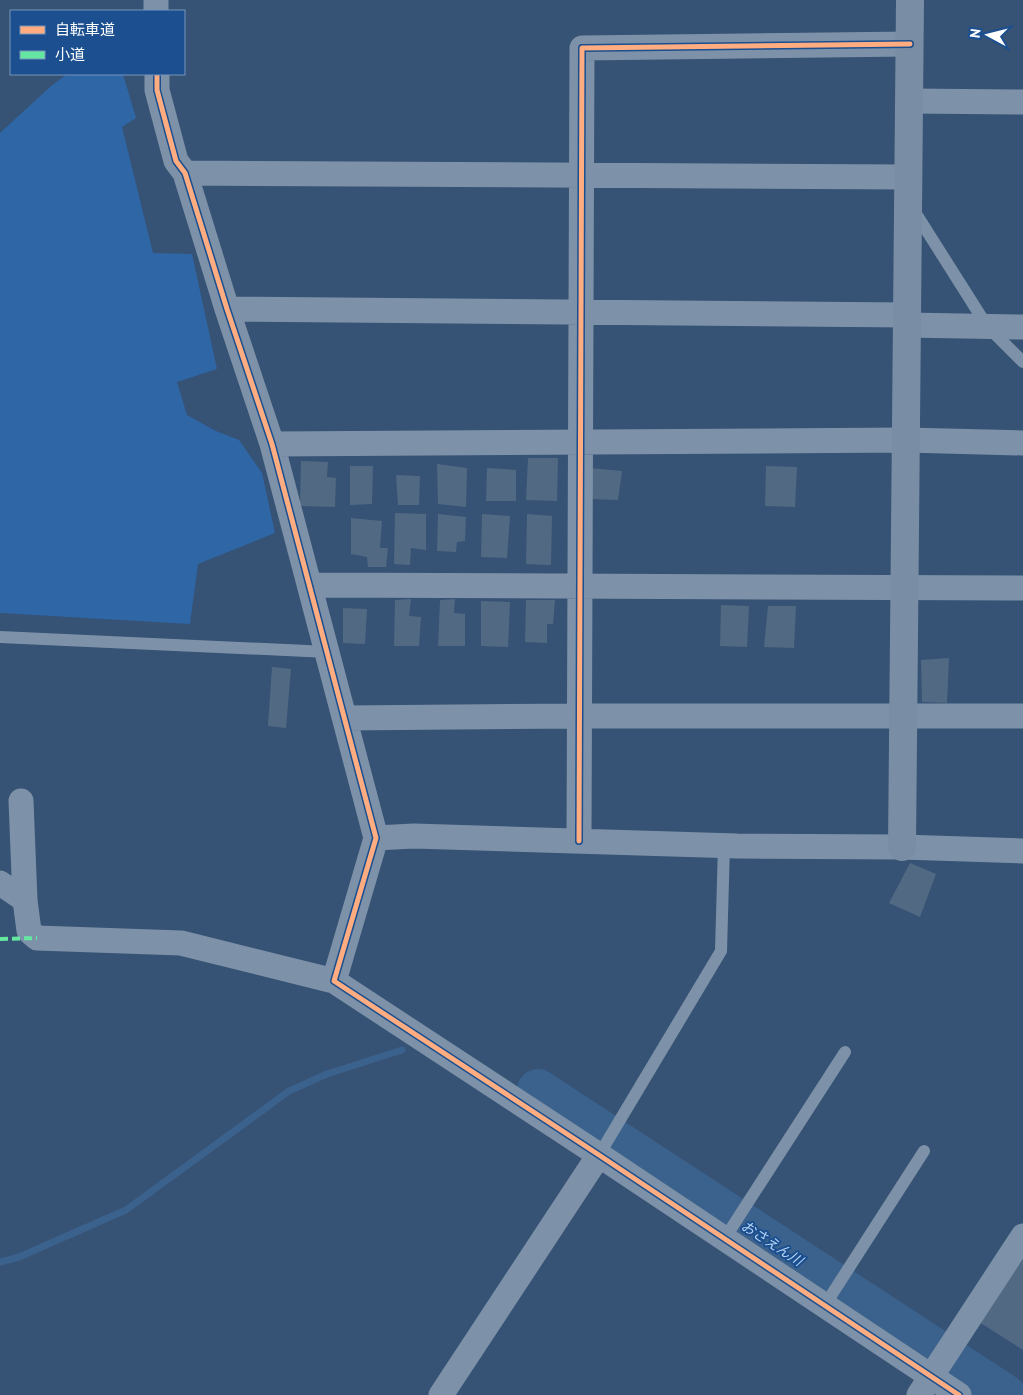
<svg xmlns="http://www.w3.org/2000/svg" width="1023" height="1395" viewBox="0 0 1023 1395" font-family="'PT Sans','Noto Sans JP',sans-serif">
	<style>
		.green { fill: #2f66a5 }
		.lines { fill: none; stroke-linecap: round; stroke-linejoin: round }
		.stream { stroke: #3b618d; stroke-width: 7 }
		.river { stroke: #3b618d; stroke-width: 42 }
		.building { fill: #526984 }
		.lane { stroke: #7d92a8; stroke-width: 12 }
		.street { stroke: #7d92a8; stroke-width: 25 }
		.secondary { stroke: #798da4; stroke-width: 28 }
		.quiet { stroke: #66e7a1; stroke-width: 4; stroke-dasharray: 8 4; stroke-linecap: butt }
		.cycleway-casing { stroke: #1b4f8f; stroke-width: 8 }
		.cycleway { stroke: #ffac80; stroke-width: 5 }
		.labels { text-anchor: middle; dominant-baseline: central; stroke-width: 4; stroke-linejoin: round; paint-order: stroke }
		.water-label { font-size: 14px; font-style: italic; fill: #b5d3f5; stroke: #1b4f8f }
	</style>
	<rect width="100%" height="100%" fill="#365274"/>
	<path class="green" d="M67 74H123L136 118 122 127 153 253 192 254 217 369 177 382 187 415 216 431 239 440 262 473 275 533 198 564 190 624 0 613V133L51 86Z"/>
	<g class="lines">
		<path class="stream" d="M0 1262 19 1257 126 1210 289 1091 327 1074 402 1050"/>
		<path class="river" d="M538 1090 1005 1395"/>
	</g>
	<path class="building" d="M528 458H558L557 501 526 500Z
		M301 461 328 462 327 477 336 478 335 507 300 506Z
		M437 464 467 468 466 507 438 504Z
		M350 466H373L372 504 350 505Z
		M766 466 797 467 795 507 765 506Z
		M487 468 516 470V501H486Z
		M589 468 622 471 618 500 589 499Z
		M396 475 420 476 419 505H398Z
		M395 513 426 514V550L411 548 410 565 394 564Z
		M438 514 466 517 465 541 457 542 456 552 437 551Z
		M482 514 510 516 507 558 481 557Z
		M527 514 552 516 551 565 526 564Z
		M351 518 382 521 380 548H388L386 567H368L367 557 351 554Z
		M411 599 409 616 421 617 419 646H394L395 600Z
		M455 599 454 613 465 614V646H438L440 600Z
		M526 600H555L553 624H547V643L525 642Z
		M481 601 510 602 508 647 481 646Z
		M721 605 749 606 747 647 720 646Z
		M768 606H796L794 648 764 647Z
		M343 608 367 609 365 644 343 643Z
		M949 658 947 703 922 702 921 660Z
		M272 667 291 669 286 728 268 726Z
		M910 863 936 874 920 917 889 903Z
		M1023 1259V1350L979 1322Z"/>
	<g class="lines">
		<path class="lane" d="M913 209 987 326 1023 362
			M0 637 328 652
			M599 1155 721 951 724 845
			M725 1238 845 1052
			M825 1305 924 1151"/>
		<path class="street" d="M156 0V11
			M157 74V90L176 161 185 173 227 309 272 444 376 838 334 981 599 1155 959 1395
			M910 101 1023 102
			M185 173 909 177
			M227 309 908 315
			M907 325 1023 327
			M272 444 906 440 1023 443
			M311 585 1023 588
			M345 718 579 716H1023
			M21 801 25 900
			M376 838 414 836 737 846 902 847 1023 851
			M579 841 582 48 910 44
			M0 883 25 900 29 931 37 938 181 943 334 981
			M441 1395 599 1155
			M919 1395 1023 1236"/>
		<path class="secondary" d="M902 847 910 0"/>
		<path class="quiet" d="M0 939 37 938"/>
		<defs>
			<path id="cycleway" d="M157 74V90L176 161 185 173 227 309 272 444 376 838 334 981 599 1155 959 1395
				M579 841 582 48 910 44"/>
		</defs>
		<use href="#cycleway" class="cycleway-casing"/>
		<use href="#cycleway" class="cycleway"/>
	</g>
	<g class="labels">
		<g class="water-label">
			<text transform="translate(772 1243) rotate(33)">おさえん川</text>
		</g>
	</g>
	<rect x="10" y="10" width="175" height="65" fill="#1b4f8f" stroke="#7695bc"/>
	<rect x="20" y="26" width="25" height="8" fill="#ffac80" stroke="#7695bc"/>
	<text x="55" y="35" font-size="15" fill="#ffffff">自転車道</text>
	<rect x="20" y="51" width="25" height="8" fill="#66e7a1" stroke="#7695bc"/>
	<text x="55" y="60" font-size="15" fill="#ffffff">小道</text>
	<g transform="translate(988 35) rotate(277)" stroke="#1b4f8f" stroke-width="4" paint-order="stroke">
	<path d="M0-4L9 19L0 12L-9 19Z" fill="#ffffff"/>
	<text y="-8" font-size="14" font-weight="bold" text-anchor="middle" fill="#ffffff">N</text>
	</g>
</svg>
